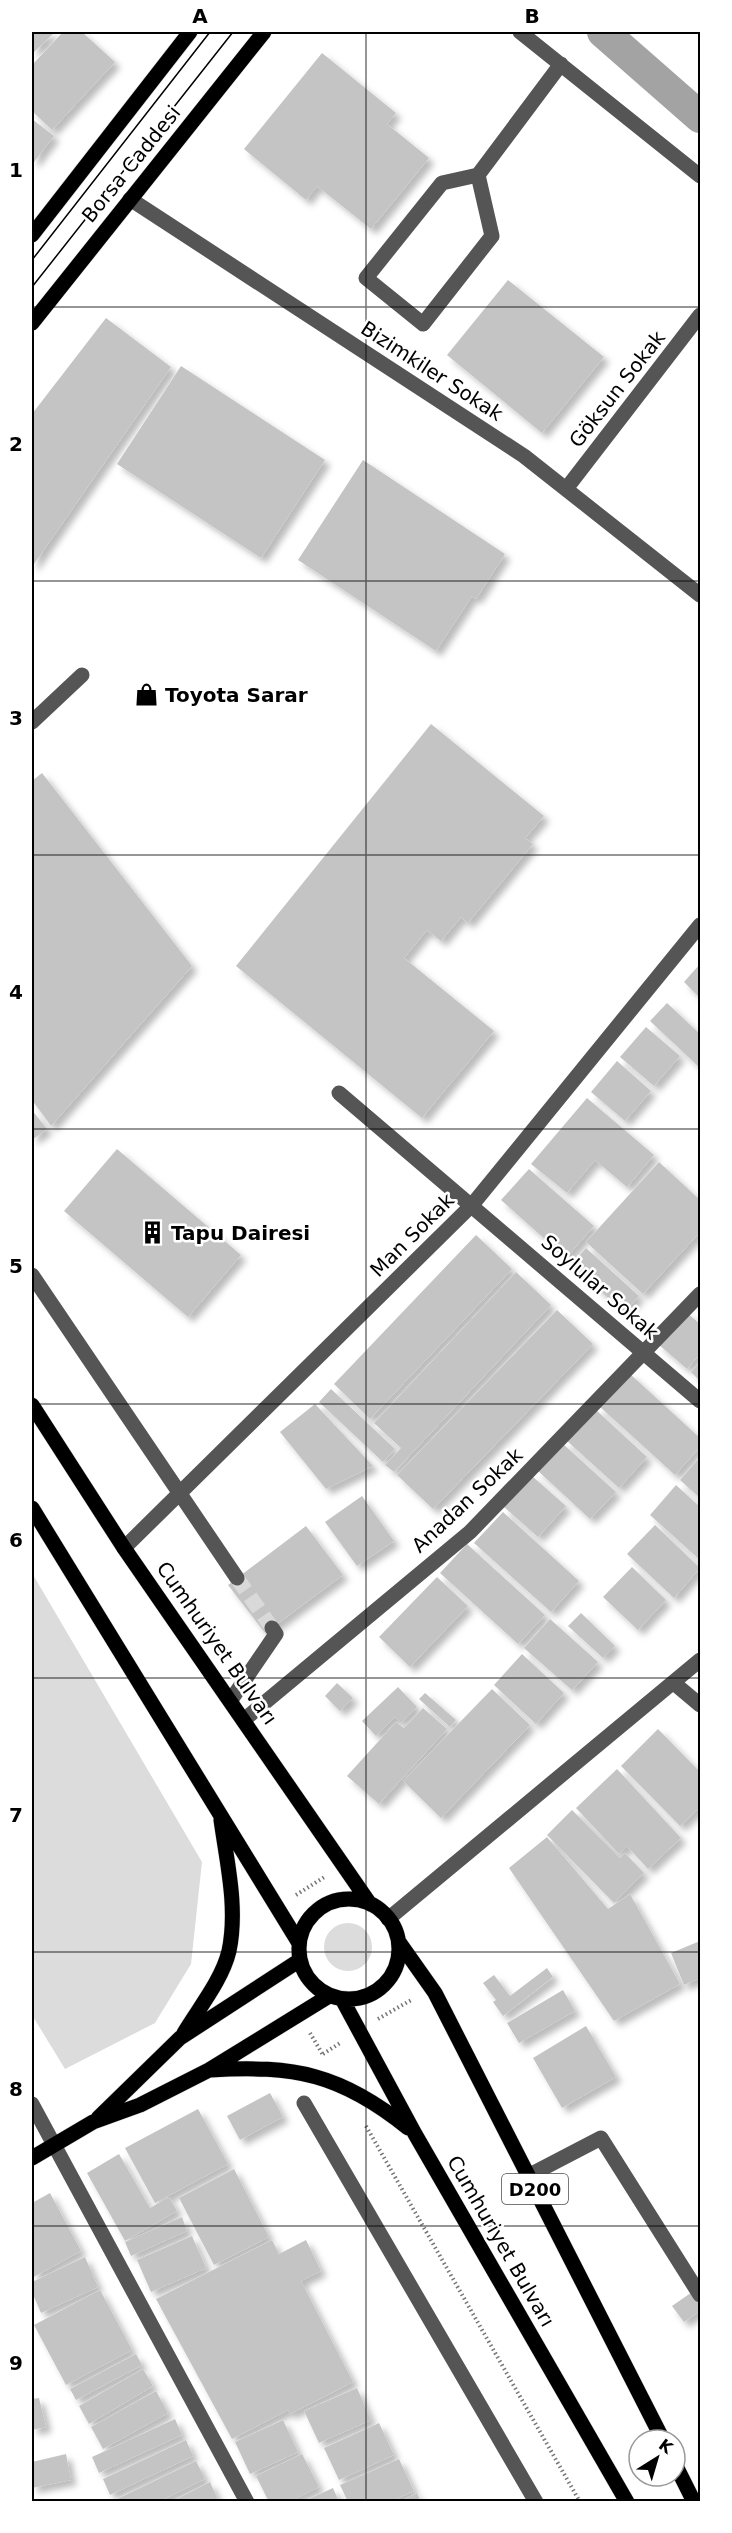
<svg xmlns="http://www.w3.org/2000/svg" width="732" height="2533" viewBox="0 0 732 2533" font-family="'DejaVu Sans',sans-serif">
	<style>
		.green { fill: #dcdcdc }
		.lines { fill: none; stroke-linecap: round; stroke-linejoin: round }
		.canal { stroke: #a3a3a3; stroke-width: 32 }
		.building { fill: #c4c4c4; filter: url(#shadow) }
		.minor-tunnel { stroke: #d9d9d9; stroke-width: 15; stroke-dasharray: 15 8; stroke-linecap: butt }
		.major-casing { stroke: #dbdbdb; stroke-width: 16 }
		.path { stroke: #777; stroke-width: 4; stroke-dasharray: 1.5 3; stroke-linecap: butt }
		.minor { stroke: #555; stroke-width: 15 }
		.major { stroke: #000; stroke-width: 15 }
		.tram { stroke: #000; stroke-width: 1.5 }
		.grid { fill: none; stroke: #000; stroke-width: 1.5; stroke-opacity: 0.55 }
		.labels { text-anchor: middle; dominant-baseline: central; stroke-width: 5; stroke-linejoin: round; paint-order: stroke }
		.shield { fill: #fff; stroke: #4c4c4c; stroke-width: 1.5 }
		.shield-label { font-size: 18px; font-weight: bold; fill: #000 }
		.street-label { font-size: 20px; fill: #000; stroke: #fff }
		.poi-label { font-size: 20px; font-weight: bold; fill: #000; stroke: #fff; text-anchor: start }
		.neatline { fill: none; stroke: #000; stroke-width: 2 }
		.grid-label { font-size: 20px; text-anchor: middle; font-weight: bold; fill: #000 }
	</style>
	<defs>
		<filter id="shadow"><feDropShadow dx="5.5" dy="5.5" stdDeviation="3" flood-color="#0004"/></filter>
	</defs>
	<rect width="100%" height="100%" fill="#fff"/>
	<path class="green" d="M32 1573 202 1862 191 1964 155 2023 65 2069 32 2015Z
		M324 1947a24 24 0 1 1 48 0a24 24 0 1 1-48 0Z"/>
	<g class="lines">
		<path class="canal" d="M603 32 700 117"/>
	</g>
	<path class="building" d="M32 32H55L32 54Z
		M63 32H82L115 62 52 130 32 111V65Z
		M322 53 396 113 387 124 429 158 371 229 317 186 306 200 244 149Z
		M32 119 54 136 34 162 32 161Z
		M508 280 604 357 542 433 447 355Z
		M106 318 171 367 32 567V414Z
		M181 366 325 460 261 558 117 464Z
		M363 460 505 554 476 599 472 596 436 651 298 560Z
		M431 724 544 816 525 838 533 844 468 923 461 917 441 941 427 930 404 958 494 1031 422 1118 236 966Z
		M42 773 192 966 51 1126 32 1100V781Z
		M700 964V998L684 982Z
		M667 1003 700 1034V1068L650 1021Z
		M646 1027 680 1056 654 1086 620 1057Z
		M617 1061 651 1091 625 1121 591 1092Z
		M587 1098 654 1155 627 1187 595 1160 567 1193 531 1164Z
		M32 1110 47 1129 32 1140Z
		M117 1149 241 1255 188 1317 64 1211Z
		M659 1162 700 1200V1232L643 1294 586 1242Z
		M529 1169 594 1226 566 1258 501 1200Z
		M476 1235 512 1269 370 1419 334 1384Z
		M586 1248 639 1296 624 1312 571 1265Z
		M516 1272 551 1305 394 1472 385 1465 401 1448 374 1423Z
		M557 1310 593 1344 433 1509 397 1475Z
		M686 1312 700 1324V1354L687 1369 658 1344Z
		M700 1362V1381L691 1372Z
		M629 1373 700 1438V1447L675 1475 599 1406Z
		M331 1389 395 1449 383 1462 319 1402Z
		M315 1404 373 1466 326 1489 280 1432Z
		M595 1409 647 1457 619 1488 566 1440Z
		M562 1443 616 1492 590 1519 537 1470Z
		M700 1457V1498L680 1480Z
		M532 1476 566 1506 538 1537 504 1507Z
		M676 1485 700 1507V1560L650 1515Z
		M362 1496 394 1541 357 1566 325 1522Z
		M503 1512 579 1581 551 1612 474 1543Z
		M655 1525 700 1568 674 1598 627 1554Z
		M306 1526 343 1575 265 1633 228 1585Z
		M467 1544 545 1615 518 1644 440 1573Z
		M632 1567 666 1600 638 1630 603 1597Z
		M437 1577 468 1606 410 1667 379 1637Z
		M581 1613 615 1646 603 1658 568 1626Z
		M550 1619 598 1662 572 1690 524 1648Z
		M522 1654 564 1693 536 1724 494 1685Z
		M337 1683 353 1698 340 1711 325 1696Z
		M398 1687 417 1707 401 1723 395 1717 376 1736 362 1721Z
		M492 1689 530 1725 441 1818 403 1781Z
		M425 1693 456 1720 450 1727 419 1699Z
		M423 1708 447 1729 379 1804 347 1776 396 1722 404 1728Z
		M658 1729 700 1772V1807L680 1826 621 1766Z
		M617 1769 681 1838 648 1869 627 1846 619 1854 576 1808Z
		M572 1810 620 1858 625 1853 644 1873 614 1903 547 1835Z
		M547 1837 608 1909 630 1894 680 1984 614 2021 509 1868Z
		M700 1941V1978L684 1985 671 1953Z
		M547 1968 553 1977 503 2016 493 2002 496 2000 483 1983 494 1975 510 1996Z
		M563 1990 575 2011 519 2043 507 2023Z
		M586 2026 616 2077 562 2108 533 2058Z
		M270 2093 283 2117 240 2140 227 2116Z
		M198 2109 228 2164 155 2203 125 2148Z
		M119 2154 150 2208 169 2197 177 2211 125 2241 87 2173Z
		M234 2169 269 2237 214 2265 179 2198Z
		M50 2193 81 2251 32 2278V2203Z
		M182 2217 187 2231 131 2256 125 2242Z
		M192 2236 206 2268 151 2292 137 2260Z
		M272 2240 279 2254 306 2240 321 2271 301 2281 353 2382 290 2414 288 2410 232 2439 156 2299Z
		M85 2257 98 2287 41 2313 32 2292V2282Z
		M100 2290 132 2350 66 2385 34 2325Z
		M695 2290 700 2298V2311L684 2322 672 2306Z
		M136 2354 142 2365 76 2400 70 2389Z
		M143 2369 153 2386 89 2424 79 2406Z
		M357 2388 371 2420 319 2443 304 2411Z
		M156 2391 168 2413 103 2449 91 2427Z
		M39 2398 46 2427 32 2430V2399Z
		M175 2419 182 2435 99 2473 92 2457Z
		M283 2420 298 2452 250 2474 235 2442Z
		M379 2423 394 2455 339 2480 324 2448Z
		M186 2440 193 2456 110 2495 103 2479Z
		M66 2454 71 2480 32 2488V2462Z
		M302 2454 319 2487 289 2502H269L256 2476Z
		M399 2459 414 2491 390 2502H348L340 2485Z
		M196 2461 205 2479 158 2502H116L115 2500Z
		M210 2482 219 2502H171Z
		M333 2488 339 2502H302Z
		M417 2493 421 2502H400Z"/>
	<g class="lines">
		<path class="minor-tunnel" d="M237 1578 272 1628"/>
		<defs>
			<path id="major" d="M32 235 190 32
				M32 323 264 32
				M32 1405 124 1548 370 1904
				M32 1508 299 1943
				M299 1949a50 50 0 1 1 100 0a50 50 0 1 1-100 0Z
				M399 1942 435 1993 663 2440
				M342 1999 415 2134 627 2502
				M184 2033C199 2008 222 1980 229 1951 238 1908 227 1863 221 1820
				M210 2070C295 2065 341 2074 408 2128
				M98 2118 180 2038 300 1960
				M32 2158 93 2122 140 2105 209 2070 329 1996
				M675 2464 694 2502"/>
		</defs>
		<use href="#major" class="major-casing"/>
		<path class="path" d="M296 1895 326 1876
			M378 2019 413 1999
			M310 2033 323 2055
			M323 2054 340 2043
			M366 2126 580 2502"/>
		<path class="minor" d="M520 32 700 176
			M478 175 492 236 423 324 366 278 442 183 478 175 561 64
			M130 199 524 456 700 595
			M566 489 700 315
			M32 722 82 675
			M339 1093 700 1401
			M32 1275 237 1578
			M124 1548 472 1205 700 925
			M675 1684 700 1705
			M231 1700 276 1634 272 1628
			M245 1719 470 1532 700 1294
			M388 1919 700 1660
			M304 2103 536 2502
			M32 2104 247 2502
			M528 2176 601 2138 700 2295"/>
		<use href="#major" class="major"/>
		<path class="tram" d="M32 260 210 32
			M32 287 233 32"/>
	</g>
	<path class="grid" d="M366 32V2502M32 307H700M32 581H700M32 855H700M32 1129H700M32 1404H700M32 1678H700M32 1952H700M32 2226H700"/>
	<defs>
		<symbol id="shop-bare" viewBox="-9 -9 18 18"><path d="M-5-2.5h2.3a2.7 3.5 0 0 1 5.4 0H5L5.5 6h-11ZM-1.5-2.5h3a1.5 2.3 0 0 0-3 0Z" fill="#000" stroke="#fff" stroke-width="2.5" paint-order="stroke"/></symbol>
		<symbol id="building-bare" viewBox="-9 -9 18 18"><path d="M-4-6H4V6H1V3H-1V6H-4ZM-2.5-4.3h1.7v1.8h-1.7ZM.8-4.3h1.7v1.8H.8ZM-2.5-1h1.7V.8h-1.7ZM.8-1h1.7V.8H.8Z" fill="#000" stroke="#fff" stroke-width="2.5" paint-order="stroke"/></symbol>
	</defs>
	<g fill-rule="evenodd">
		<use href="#shop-bare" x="130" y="678" width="33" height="33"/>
		<use href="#building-bare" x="136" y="1216" width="33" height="33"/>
	</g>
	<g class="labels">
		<rect class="shield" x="502" y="2174" width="66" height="30" rx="4.5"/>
		<g class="shield-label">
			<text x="535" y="2189">D200</text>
		</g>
		<g class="street-label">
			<text transform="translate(131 164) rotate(-51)">Borsa Caddesi</text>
			<text transform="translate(432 371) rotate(33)">Bizimkiler Sokak</text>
			<text transform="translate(617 389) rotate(-52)">Göksun Sokak</text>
			<text transform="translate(412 1235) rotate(-45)">Man Sokak</text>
			<text transform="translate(600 1287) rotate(41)">Soylular Sokak</text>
			<text transform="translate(467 1500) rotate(-43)">Anadan Sokak</text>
			<text transform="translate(217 1643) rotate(55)">Cumhuriyet Bulvarı</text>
			<text transform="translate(501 2241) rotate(60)">Cumhuriyet Bulvarı</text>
		</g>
		<g class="poi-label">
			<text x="165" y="695">Toyota Sarar</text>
			<text x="171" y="1233">Tapu Dairesi</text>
		</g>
	</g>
	<rect width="732" height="2533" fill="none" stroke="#ffffff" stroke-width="66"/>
	<g transform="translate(657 2458) rotate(37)"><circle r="28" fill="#ffffff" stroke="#999999" stroke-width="1.5"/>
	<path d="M0-4.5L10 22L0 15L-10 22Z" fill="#000000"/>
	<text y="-9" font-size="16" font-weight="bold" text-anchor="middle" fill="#000000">K</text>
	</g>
	<rect x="33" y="33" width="666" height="2467" class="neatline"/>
	<g class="grid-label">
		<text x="200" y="23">A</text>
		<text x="532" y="23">B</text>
		<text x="16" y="177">1</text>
		<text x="16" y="451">2</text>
		<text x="16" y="725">3</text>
		<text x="16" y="999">4</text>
		<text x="16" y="1273">5</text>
		<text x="16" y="1547">6</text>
		<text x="16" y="1822">7</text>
		<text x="16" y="2096">8</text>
		<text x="16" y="2370">9</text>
	</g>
</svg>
